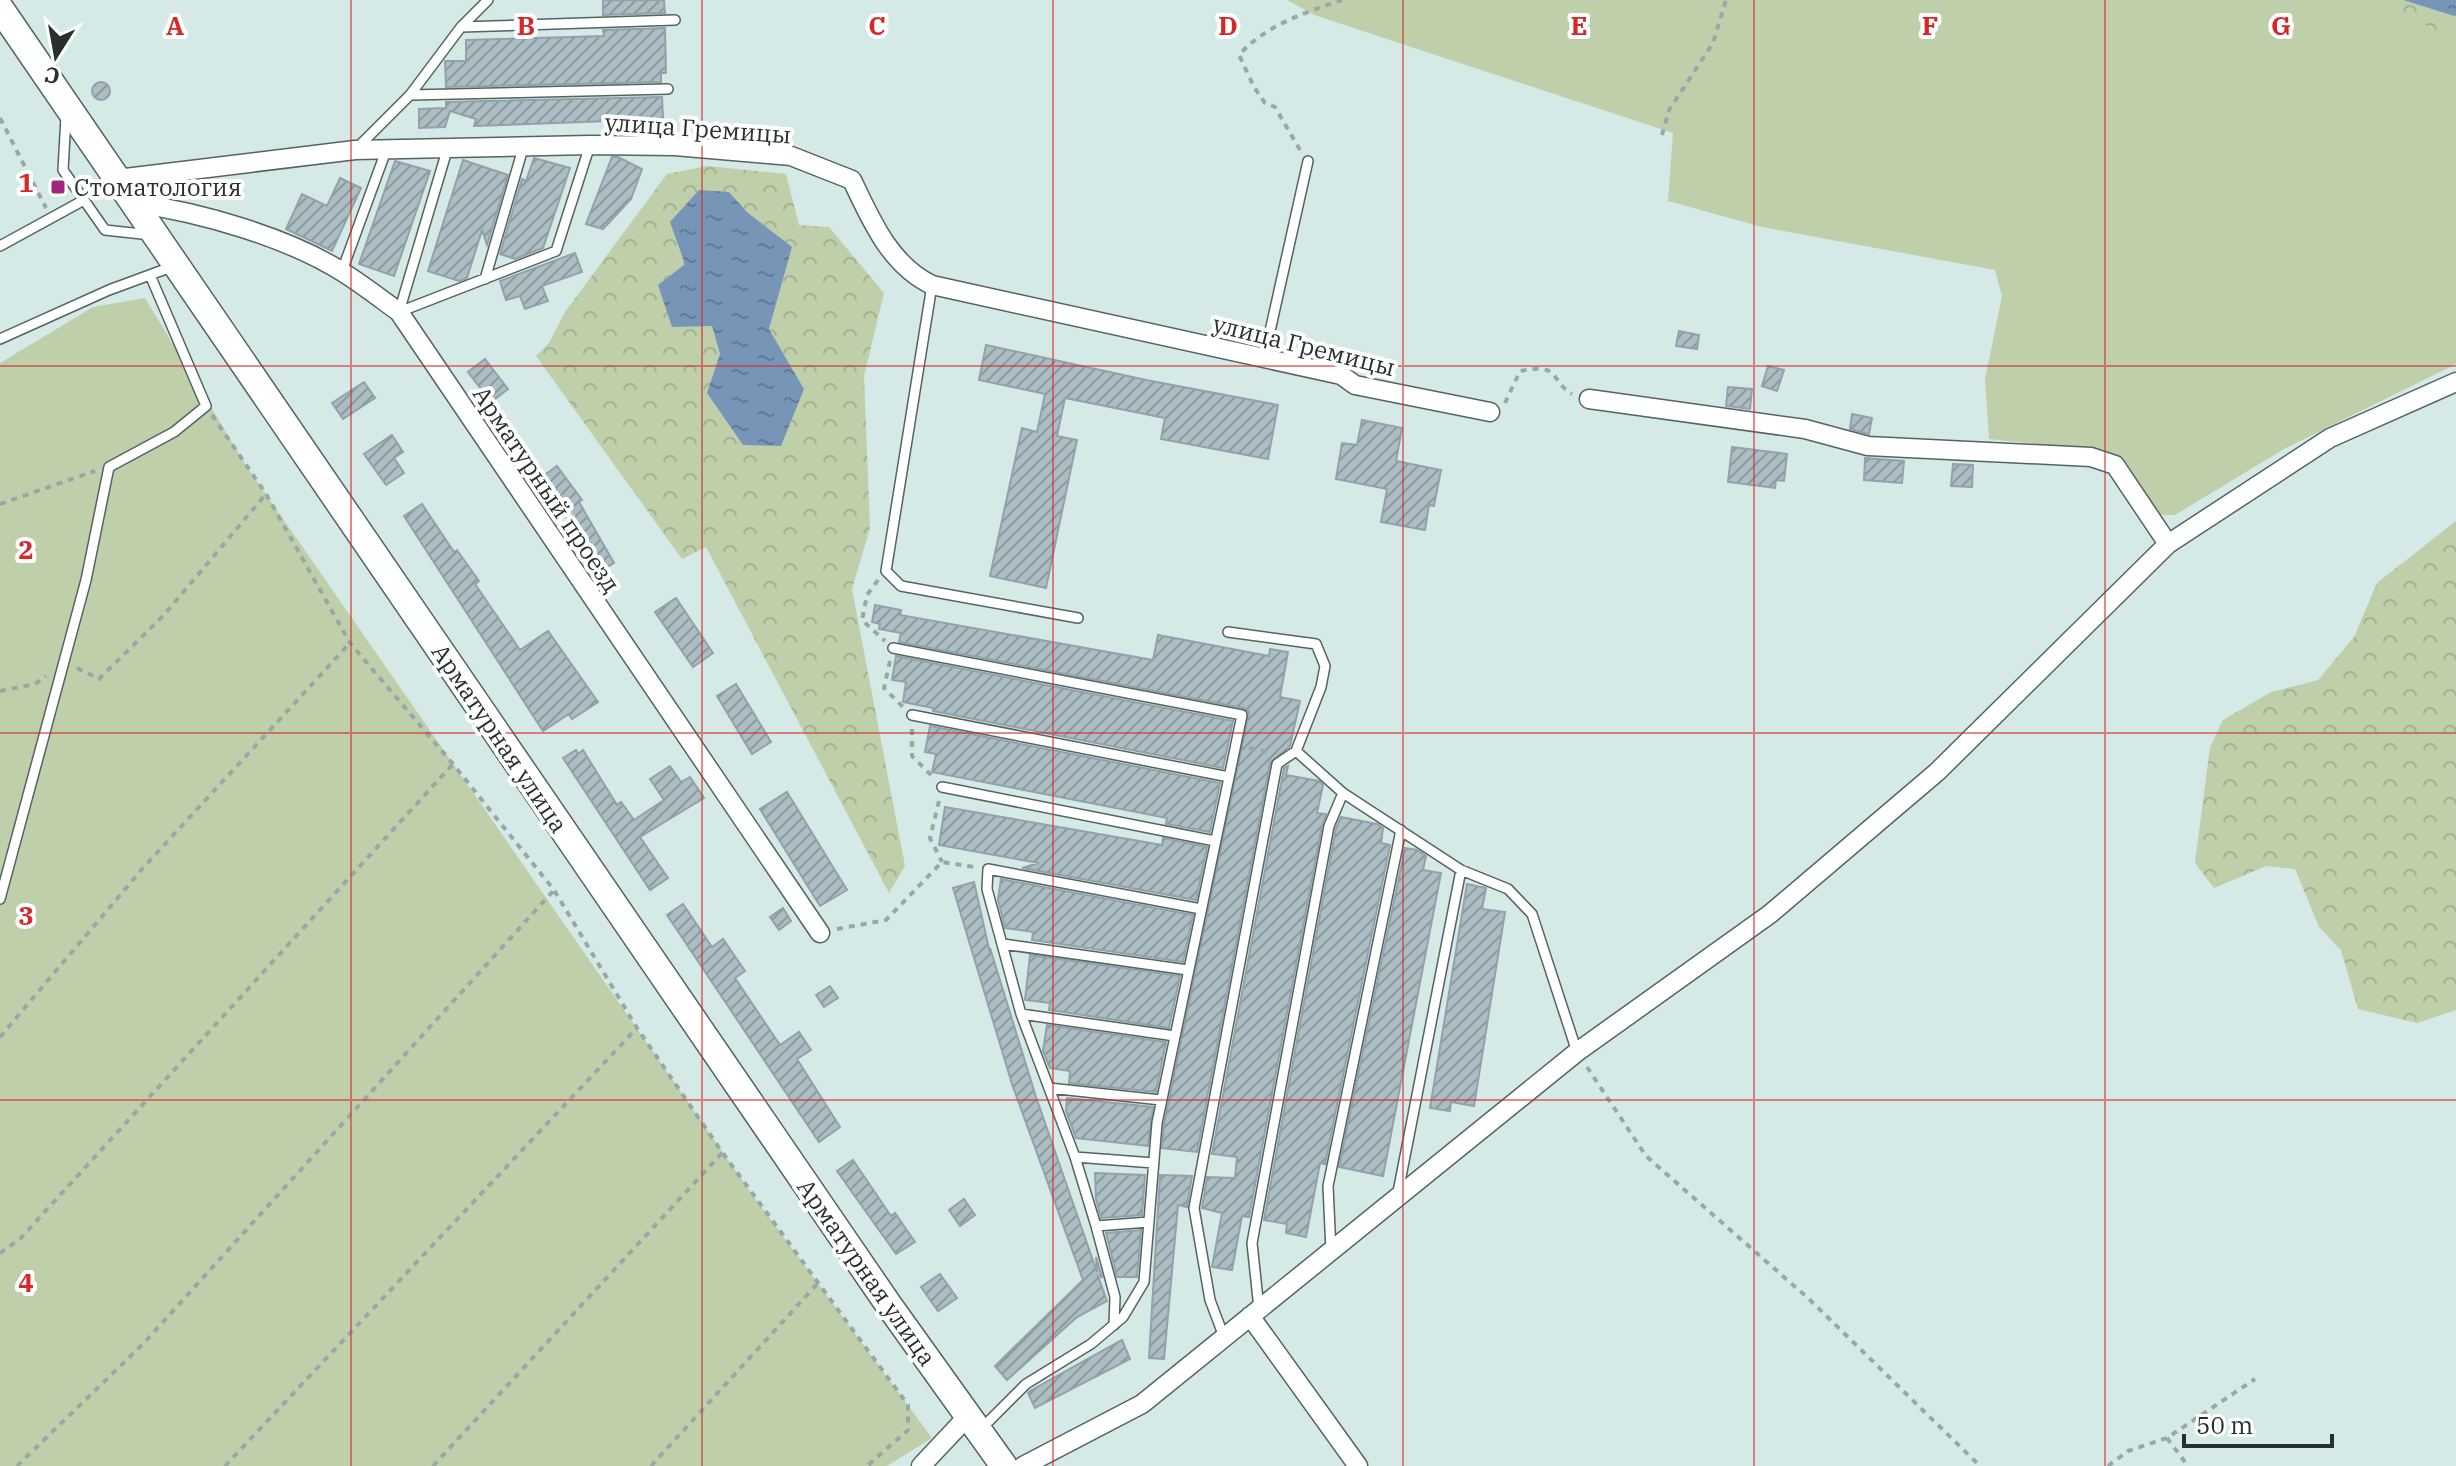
<svg xmlns="http://www.w3.org/2000/svg" width="2456" height="1466" viewBox="0 0 2456 1466" font-family="'IBM Plex Serif',serif">
	<style>
		.green { fill: #becfaa }
		.forest { fill: url(#forest-crowns); fill-rule: evenodd }
		.water { fill: url(#water-ripples) }
		.building { fill: url(#building-hatch); stroke: #92a2a8; stroke-width: 2 }
		.lines { fill: none; stroke-linecap: round; stroke-linejoin: round }
		.lane-casing { stroke: #536462; stroke-width: 12 }
		.street-casing { stroke: #536462; stroke-width: 21 }
		.secondary-casing { stroke: #536462; stroke-width: 29 }
		.path { stroke: #98a8a7; stroke-width: 4; stroke-dasharray: 6 6; stroke-linecap: butt }
		.lane { stroke: #fff; stroke-width: 9 }
		.street { stroke: #fff; stroke-width: 18 }
		.secondary { stroke: #fff; stroke-width: 26 }
		.grid { fill: none; stroke: #d62828; stroke-width: 2; stroke-opacity: 0.55 }
		.poi-dot { fill: #a1257a; stroke: #fff; stroke-width: 3 }
		.labels { text-anchor: middle; dominant-baseline: central; stroke-width: 8; stroke-linejoin: round; paint-order: stroke }
		.street-label { font-size: 24px; fill: #28302f; stroke: #fff }
		.poi-label { font-size: 24px; fill: #28302f; stroke: #fff; text-anchor: start }
		.grid-label { font-size: 26px; text-anchor: middle; font-weight: bold; fill: #d62828; stroke: #fff; stroke-width: 8; stroke-linejoin: round; paint-order: stroke }
	</style>
	<defs>
		<pattern id="forest-crowns" width="20" height="18" patternUnits="userSpaceOnUse" patternTransform="scale(2)"><rect width="20" height="18" fill="#becfaa"/><path d="M2 6a3 3 0 1 1 6 0M12 15a3 3 0 1 1 6 0" fill="none" stroke="#a3b293"/></pattern>
		<pattern id="water-ripples" width="26" height="14" patternUnits="userSpaceOnUse" patternTransform="scale(2)"><rect width="26" height="14" fill="#7795b7"/><path d="M2 4q2-2 4 0t4 0M15 11q2-2 4 0t4 0" fill="none" stroke="#627a95"/></pattern>
		<pattern id="building-hatch" width="6" height="6" patternUnits="userSpaceOnUse" patternTransform="scale(2)"><rect width="6" height="6" fill="#acbdc3"/><path d="M-1 1l2-2M0 6l6-6M5 7l2-2" fill="none" stroke="#8c9a9f"/></pattern>
	</defs>
	<rect width="100%" height="100%" fill="#d5e9e7"/>
	<path class="green" d="M1287 0H2357L2456 37V364L2284 449 2175 515H2157L2135 481 2110 452 1989 439 1985 379 2002 296 1995 270 1762 227 1668 201 1673 133 1314 15Z
		M145 298 247 467 749 1190 932 1438 887 1466H0V363L93 307Z"/>
	<path class="forest" d="M2357 0H2403L2456 16V37Z
		M707 166 786 174 799 225 829 227 884 293 864 376 870 528 852 589 905 866 889 893 706 547 682 559 536 356 549 343 565 312 667 174ZM729 192 747 212 791 247 769 329 804 389 720 354 712 326 658 285 685 264Z
		M2456 521V1010L2417 1023 2358 1009 2341 950 2319 927 2295 869 2266 866 2214 888 2195 863 2210 747 2223 720 2271 692 2318 680 2354 637 2377 583Z"/>
	<path class="water" d="M2403 0H2456V16L2451 15Z
		M699 190 729 192 747 212 792 247 769 329 804 389 781 446 743 445 707 393 720 354 712 326 672 327 658 285 685 264 670 222Z"/>
	<path class="building" d="M603 0H664L665 13 603 15Z
		M665 28 666 73H661V82L446 87 445 61H466V40L604 36 603 30Z
		M92 91a9 9 0 1 1 18 0a9 9 0 1 1-18 0Z
		M662 97 663 119 474 126 476 119 450 111 445 127 419 128V109L446 108V102Z
		M612 157H618L642 169 631 199 603 229 586 224Z
		M534 158 570 168 543 248 515 259 500 254 522 179 526 181Z
		M463 160 508 175 487 245 482 230 467 278 459 281 428 271Z
		M395 161 430 171 394 276 359 264Z
		M340 178 361 188 332 251 286 229 302 194 327 206Z
		M575 253 582 272 542 286 548 301 525 309 520 296 506 300 500 281Z
		M1679 331 1699 335 1697 349 1676 346Z
		M986 345 1146 380 1278 405 1268 459 1161 439 1165 418 1065 398 1057 436 1077 440 1046 588 990 576 1022 428 1037 432 1045 394 979 380Z
		M485 359 508 389 491 402 468 372Z
		M1768 366 1784 370 1777 391 1762 386Z
		M364 382 375 398 343 419 332 403Z
		M1728 387 1752 389 1750 409 1726 406Z
		M1852 414 1872 418 1869 434 1850 429Z
		M1362 420 1402 428 1396 461 1441 470 1434 506 1429 505 1425 530 1381 522 1387 489 1336 479 1342 443 1357 445Z
		M392 435 403 452 394 458 404 473 386 485 364 454Z
		M1732 447 1787 454 1784 481 1776 480 1775 488 1728 482Z
		M1865 458 1904 461 1902 483 1864 480Z
		M1953 464 1973 465 1972 487 1951 486Z
		M557 466 582 500 579 502 614 563 596 574 573 534 577 532 539 479Z
		M422 504 454 552 457 550 479 581 475 584 520 650 548 631 598 702 572 719 569 714 543 731 404 516Z
		M676 598 713 653 693 667 655 612Z
		M875 605 901 610 900 615 1153 660 1158 635 1269 656 1270 649 1288 652 1280 697 1300 701 1290 746 1270 763 1197 1152 1162 1148 1164 1124 1249 712 1243 708 899 642 901 633 879 629 880 624 872 622Z
		M896 656 1233 721 1223 768 933 711V708L903 702 906 682 892 680Z
		M736 684 771 742 752 754 717 696Z
		M930 726 1220 783 1210 832 1166 824 1167 818 932 772 936 754 925 752Z
		M576 750 578 754 583 750 617 805 621 802 634 820 664 800 650 779 670 766 681 782 690 777 704 798 640 837 668 878 650 890 563 758Z
		M1288 766 1286 775 1319 781 1323 785 1317 813 1326 814 1322 825 1249 1217 1242 1216 1232 1270 1212 1267 1222 1213 1202 1208 1207 1177 1235 1178 1237 1157 1212 1154 1284 768Z
		M787 792 847 890 820 906 760 809Z
		M945 807 1162 845 1163 838 1207 847 1196 900 1022 868 1039 863 939 845Z
		M1341 817 1377 824 1383 828 1381 843 1390 845 1325 1164 1320 1163 1306 1237 1286 1233 1287 1224 1264 1220 1336 828Z
		M1405 848 1417 850 1426 856 1423 870 1441 873 1383 1176 1339 1167Z
		M1001 879 1193 915 1183 962 1032 940 1033 932 1005 928 998 900Z
		M974 882 990 953V948L1036 1097 1097 1272 1096 1257 1102 1277 1098 1276 1107 1301 1077 1317 1007 1380 995 1366 1083 1280 1012 1084 953 888Z
		M1467 884 1486 888 1482 909 1505 912 1474 1106 1451 1102 1450 1111 1430 1108Z
		M683 904 712 947 723 939 745 971 735 978 780 1045 799 1032 811 1050 797 1059 840 1127 819 1142 667 915Z
		M783 908 791 921 779 930 770 917Z
		M1030 955 1180 976 1169 1028 1049 1010 1050 1003 1025 1000Z
		M830 986 838 998 824 1007 816 995Z
		M1047 1025 1166 1042 1156 1092 1069 1083 1070 1071 1050 1068 1043 1051Z
		M1067 1098 1153 1107 1148 1146 1076 1138 1066 1111Z
		M853 1160 891 1216 895 1213 915 1242 896 1254 837 1171Z
		M1095 1173 1145 1175 1142 1215 1101 1218 1096 1199Z
		M1160 1175 1192 1176 1187 1207 1178 1205 1164 1359 1149 1358Z
		M964 1199 975 1215 960 1226 949 1210Z
		M1141 1230 1137 1277H1117L1106 1233Z
		M940 1274 957 1298 938 1311 921 1287Z
		M1122 1340 1130 1359 1035 1408 1028 1393 1030 1391Z"/>
	<g class="lines">
		<defs>
			<path id="lane" d="M461 27 675 20
				M410 95 668 89
				M66 117 63 170 105 230 151 235
				M357 148 410 95 461 27 488 0
				M0 246 84 200
				M342 271 387 148
				M485 279 524 145
				M932 285 886 571 901 586 1078 618
				M399 312 556 251 590 145
				M399 312 448 147
				M0 339 109 290 174 266
				M1264 358 1308 161
				M893 648 1242 715 1157 1123 1144 1282 1123 1317 1091 1344 1026 1384 981 1429
				M912 715 1229 777
				M1296 751 1343 793 1461 870 1508 889 1532 914 1577 1052
				M942 787 1215 841
				M0 899 86 580 109 467 174 432 206 406 150 275
				M1003 944 1188 970
				M1021 1014 1175 1036
				M1049 1088 1161 1100
				M1075 1157 1154 1163
				M1398 1192 1461 870
				M1096 1226 1149 1222
				M1331 1251 1328 1186 1401 830
				M1259 1309 1252 1243 1329 826 1343 793
				M1114 1325 1115 1297 1096 1226 1075 1157 1021 1014 987 889 988 869 1201 909
				M1224 1337 1210 1300 1194 1208 1277 764 1296 751 1321 687 1325 666 1316 644 1228 632"/>
			<path id="street" d="M117 179 355 150 590 145 675 146 791 156 852 180C871 220 890 265 932 285L1341 375 1355 385 1490 412
				M134 203C199 212 288 237 344 273 363 285 381 299 399 312L820 933
				M1589 399 1805 429 1868 446 2091 457 2115 465 2168 544
				M1250 1316 1358 1466
				M921 1466 968 1416
				M1023 1466 1142 1404 1577 1052 1770 914 1937 772 2168 544 2330 438 2456 382"/>
			<path id="secondary" d="M0 8 888 1304 1004 1466"/>
		</defs>
		<use href="#lane" class="lane-casing"/>
		<use href="#street" class="street-casing"/>
		<use href="#secondary" class="secondary-casing"/>
		<path class="path" d="M0 118 46 208
			M1662 135 1669 110 1713 43 1726 0
			M1300 150 1275 107 1265 103 1254 87 1239 55C1266 25 1304 13 1342 0
			M1505 403 1520 371C1562 363 1548 379 1572 394
			M212 415 266 494 350 643 453 764 554 890 637 1028 722 1152 908 1405V1430L867 1466
			M0 504 95 471
			M878 580 867 595 862 620 885 641
			M890 661 884 688 904 708
			M77 668 99 679 164 615 266 494
			M0 691 35 684 46 676
			M912 729V756L935 779
			M1249 748 1268 752
			M939 801 930 838 942 862
			M837 929 886 920 942 862 974 867
			M0 1037 143 868 349 644
			M1587 1067 1646 1156 1809 1299 1980 1466
			M0 1253 20 1239 453 764
			M2167 1438 2188 1466
			M17 1466 143 1344 554 890
			M225 1466 637 1028
			M433 1466 722 1153
			M651 1466 818 1283
			M2108 1466 2128 1451 2167 1438 2255 1379"/>
		<use href="#lane" class="lane"/>
		<use href="#street" class="street"/>
		<use href="#secondary" class="secondary"/>
	</g>
	<path class="grid" d="M351 0V1466M702 0V1466M1053 0V1466M1403 0V1466M1754 0V1466M2105 0V1466M0 366H2456M0 733H2456M0 1100H2456"/>
	<rect class="poi-dot" x="50" y="179" width="16" height="16" rx="4"/>
	<g class="labels">
		<g class="street-label">
			<text transform="translate(698 128) rotate(4)">улица Гремицы</text>
			<text transform="translate(1304 345) rotate(14)">улица Гремицы</text>
			<text transform="translate(547 489) rotate(56)">Арматурный проезд</text>
			<text transform="translate(500 738) rotate(56)">Арматурная улица</text>
			<text transform="translate(867 1272) rotate(55)">Арматурная улица</text>
		</g>
		<g class="poi-label">
			<text x="74" y="187">Стоматология</text>
		</g>
	</g>
	<g class="grid-label">
		<text x="175" y="35">A</text>
		<text x="526" y="35">B</text>
		<text x="877" y="35">C</text>
		<text x="1228" y="35">D</text>
		<text x="1579" y="35">E</text>
		<text x="1930" y="35">F</text>
		<text x="2281" y="35">G</text>
		<text x="26" y="192">1</text>
		<text x="26" y="559">2</text>
		<text x="26" y="925">3</text>
		<text x="26" y="1292">4</text>
	</g>
	<g transform="translate(56 56) rotate(191)" stroke="#ffffff" stroke-width="6" paint-order="stroke">
	<path d="M0-6L14 30L0 20L-14 30Z" fill="#28302f"/>
	<text y="-12" font-size="22" font-weight="bold" text-anchor="middle" fill="#28302f">С</text>
	</g>
	<path d="M2184 1434v12h148v-12" fill="none" stroke="#28302f" stroke-width="4"/>
	<text x="2196" y="1434" font-size="24" fill="#28302f" stroke="#ffffff" stroke-width="6" paint-order="stroke">50 m</text>
</svg>
